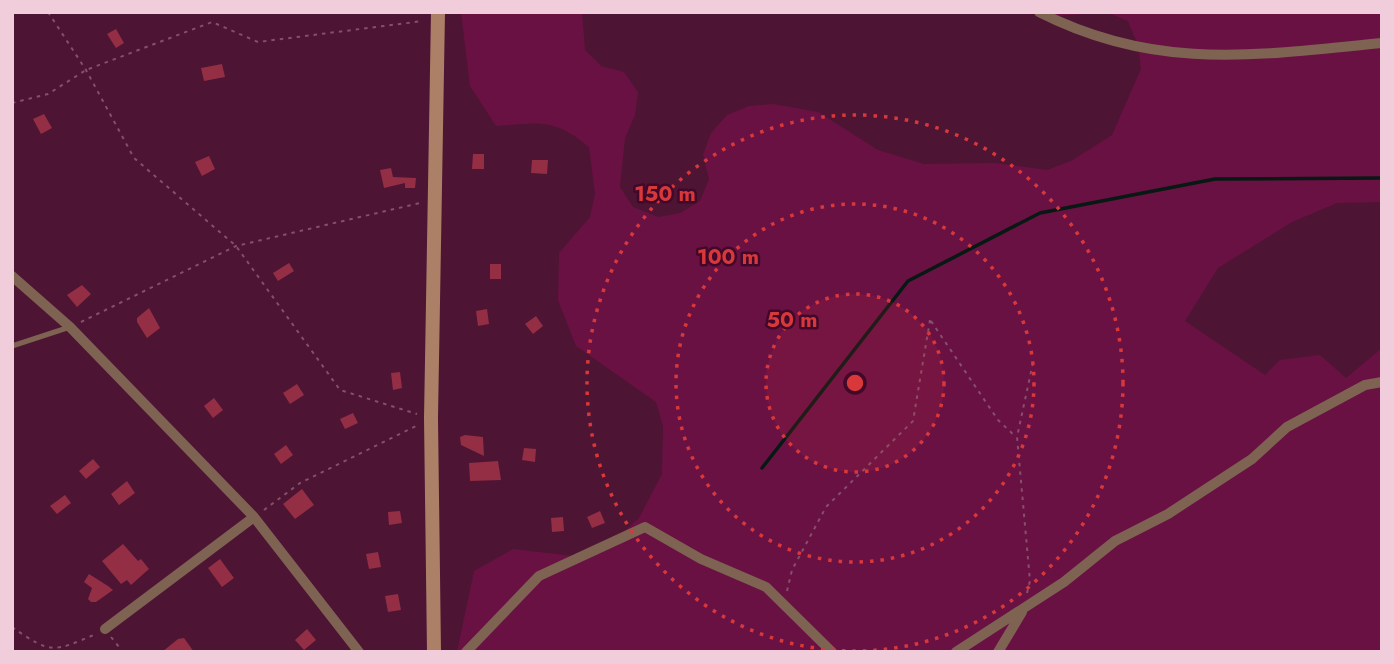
<svg xmlns="http://www.w3.org/2000/svg" width="1394" height="664" viewBox="0 0 1394 664" font-family="Jost,sans-serif">
	<style>
		.green { fill: #6a1144 }
		.lines { fill: none; stroke-linecap: round; stroke-linejoin: round }
		.stream { stroke: #071913; stroke-width: 3.5 }
		.building { fill: #942e45 }
		.path { stroke: #84506a; stroke-width: 2; stroke-dasharray: 3.5 5; stroke-linecap: butt }
		.lane { stroke: #7e6353; stroke-width: 5 }
		.street { stroke: #7e6353; stroke-width: 10 }
		.secondary { stroke: #ab8067; stroke-width: 14 }
		.ring { fill: none; stroke: #d9383a; stroke-width: 3.5; stroke-dasharray: 3.5 7 }
		.centre { fill: #d9383a; stroke: #420829; stroke-width: 3.5 }
		.ring-label { font-size: 21px; text-anchor: middle; font-weight: bold; fill: #d9383a; stroke: #420829; stroke-width: 5; stroke-linejoin: round; paint-order: stroke }
	</style>
	<rect width="100%" height="100%" fill="#4e1433"/>
	<path class="green" d="M461 12H582L585 50 601 66 624 72 638 92 635 115 625 138 620 187 633 207 658 217 680 213 700 201 709 179 703 155 711 133 727 115 749 106 773 104 818 112 878 150 924 164 995 163 1047 170 1071 161 1112 135 1141 69 1138 45 1128 21 1106 12 1059 16 1051 12H1382V202L1337 203 1292 222 1218 268 1185 321 1265 375 1280 360 1320 355 1346 378 1382 348V652H457L474 571 513 549 582 557 605 549 639 518 662 474 663 426 656 402 576 346 558 300 559 253 590 217 595 194 589 147C553 117 540 123 496 126L470 86Z"/>
	<g class="lines">
		<path class="stream" d="M762 468 908 281 1040 213 1215 179 1382 178"/>
	</g>
	<path class="building" d="M116 29 124 43 116 48 107 34Z
		M222 64 225 77 204 81 201 68Z
		M44 114 52 128 41 134 33 119Z
		M473 154H484V169H472Z
		M209 156 215 169 202 176 195 162Z
		M532 160H548L547 174 531 173Z
		M391 168 393 177 416 178 415 188H405V183L384 188 380 170Z
		M289 263 294 271 278 281 273 273Z
		M490 264H501V279H490Z
		M82 285 91 294 77 307 67 295Z
		M149 308 160 328 147 338 137 322V318Z
		M487 309 489 324 478 326 476 311Z
		M536 316 543 326 533 334 525 324Z
		M400 372 402 388 393 390 391 373Z
		M297 384 304 395 290 404 283 393Z
		M214 398 223 410 213 418 204 406Z
		M353 413 358 423 345 429 340 419Z
		M465 435 483 437 484 456 461 445 460 437Z
		M286 445 293 455 281 464 274 454Z
		M524 448 536 449 535 462 522 460Z
		M93 459 100 467 86 479 79 471Z
		M498 461 501 480 470 481 469 463Z
		M127 481 135 493 119 505 111 494Z
		M302 489 314 505 295 519 283 504Z
		M65 495 71 503 57 514 50 506Z
		M400 511 402 523 389 525 388 512Z
		M600 511 605 523 592 528 587 517Z
		M563 517 564 531 552 532 551 518Z
		M123 544 138 561 141 559 149 569 131 585 127 580 121 584 102 561Z
		M378 552 381 567 369 569 366 554Z
		M220 559 234 578 222 587 208 568Z
		M89 574 108 586 113 590 96 602H91L88 599 92 588 84 582Z
		M398 594 401 610 388 612 385 596Z
		M307 629 316 640 304 650 295 640Z
		M184 638 194 652H162L178 639Z"/>
	<g class="lines">
		<path class="path" d="M48 12 86 70 134 158 236 246 340 390 417 414
			M12 103 48 94 86 70 212 22 258 42 423 21
			M931 321 998 420 1016 437
			M81 322 236 246 420 203
			M264 510 300 483 418 425
			M787 591 792 570 826 507 913 421 930 320
			M1027 593 1030 581 1017 437 1034 358
			M12 627C52 655 53 652 96 634
			M111 637 123 652"/>
		<path class="lane" d="M12 346 70 327"/>
		<path class="street" d="M1039 12C1157 72 1257 55 1382 43
			M12 276 70 327 254 517 359 652
			M105 629 254 517
			M466 652 539 576 645 527 701 559 766 587 832 652
			M956 652 1064 582 1115 541 1168 514 1252 459 1287 427 1365 385 1382 382
			M998 652 1022 612"/>
		<path class="secondary" d="M434 652 431 418 438 12"/>
	</g>
	<circle cx="855" cy="383" r="89" fill="#d9383a" fill-opacity=".12"/>
	<g class="ring">
		<circle cx="855" cy="383" r="89"/>
		<circle cx="855" cy="383" r="179"/>
		<circle cx="855" cy="383" r="268"/>
	</g>
	<circle cx="855" cy="383" r="10" class="centre"/>
	<g class="ring-label">
		<text x="665" y="201">150 m</text>
		<text x="728" y="264">100 m</text>
		<text x="792" y="327">50 m</text>
	</g>
	<rect width="1394" height="664" fill="none" stroke="#f1ccdb" stroke-width="28"/>
</svg>
